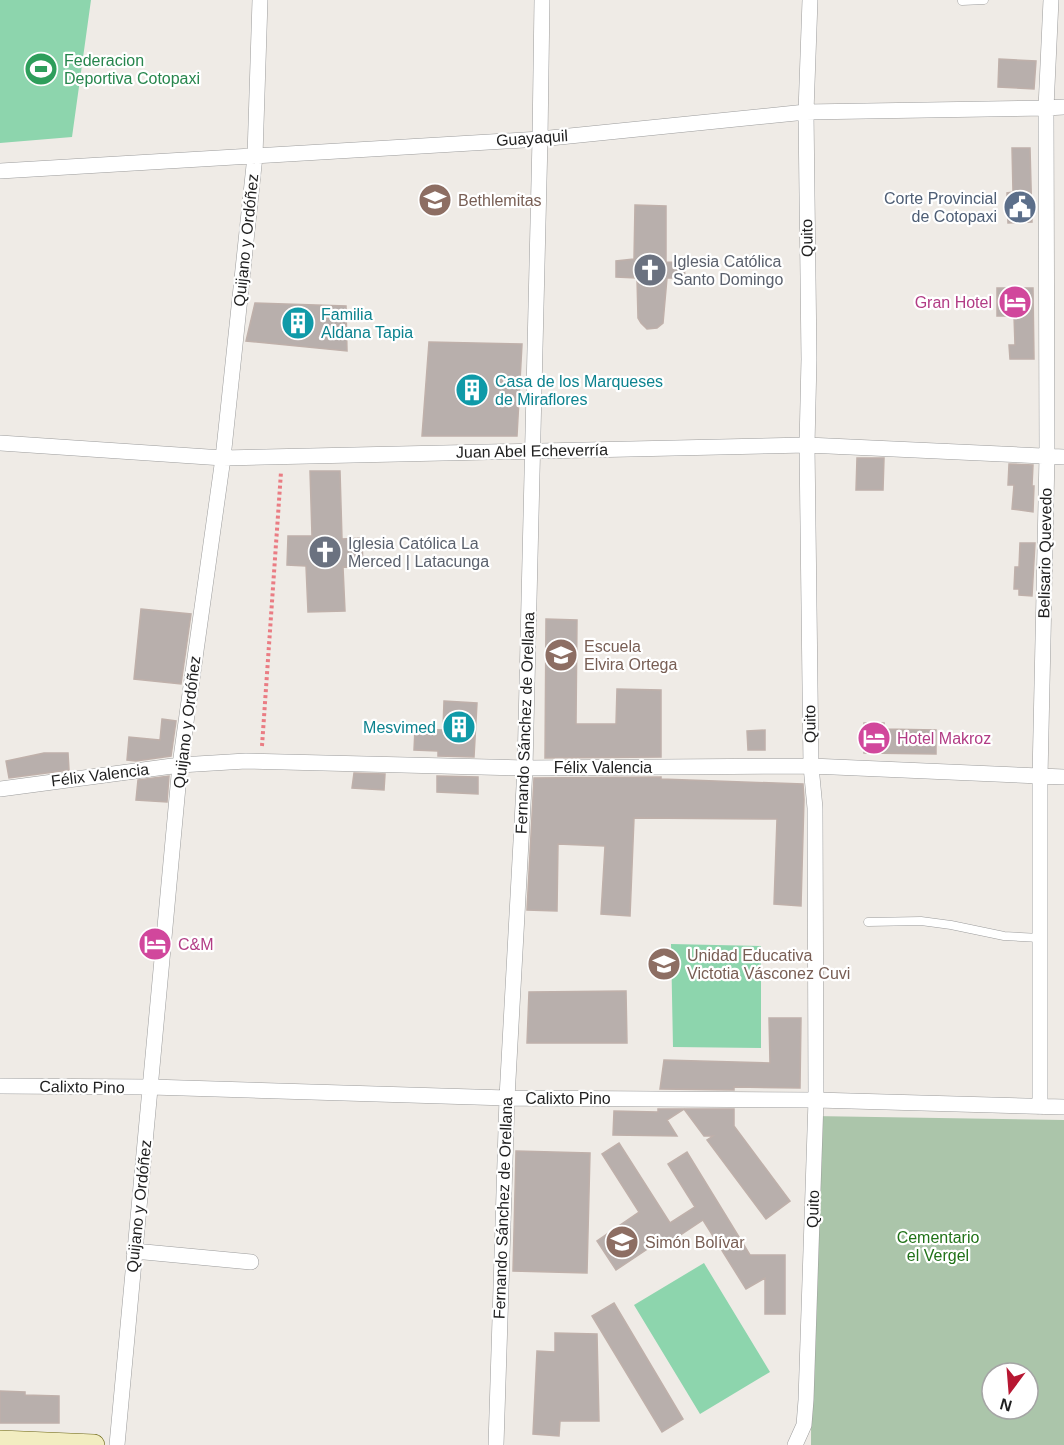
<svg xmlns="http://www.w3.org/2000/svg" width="1064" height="1445" viewBox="0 0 1064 1445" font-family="Helvetica,sans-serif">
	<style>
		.cemetery { fill: #abc5aa; fill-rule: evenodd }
		.pitch { fill: #8dd5ad }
		.building { fill: #b8afac; stroke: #bfb0aa; stroke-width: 1.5 }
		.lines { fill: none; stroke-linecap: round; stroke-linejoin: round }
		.lane-casing { stroke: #9c9c9c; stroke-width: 9 }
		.street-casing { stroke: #9c9c9c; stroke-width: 16 }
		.secondary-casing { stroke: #6b6511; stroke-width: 22 }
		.path { stroke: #ea7c83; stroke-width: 4; stroke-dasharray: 3 3; stroke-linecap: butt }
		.lane { stroke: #fff; stroke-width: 8 }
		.street { stroke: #fff; stroke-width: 15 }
		.secondary { stroke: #f2edc1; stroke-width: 21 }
		.labels { text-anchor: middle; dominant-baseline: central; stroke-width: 4.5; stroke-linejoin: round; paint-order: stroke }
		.leisure-label { font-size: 16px; fill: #27864d; stroke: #fff; text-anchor: start }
		.street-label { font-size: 16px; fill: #1f1f1f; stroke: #fff }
		.service-label { font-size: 16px; fill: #4e5e75; stroke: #fff; text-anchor: end }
		.education-label { font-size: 16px; fill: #785e54; stroke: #fff; text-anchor: start }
		.worship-label { font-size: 16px; fill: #5b616d; stroke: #fff; text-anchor: start }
		.hotel-label { font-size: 16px; fill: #b23c85; stroke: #fff; text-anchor: start }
		.culture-label { font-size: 16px; fill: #0d838f; stroke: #fff; text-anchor: start }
		.park-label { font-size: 16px; fill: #207218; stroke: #fff }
	</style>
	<rect width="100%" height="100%" fill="#efebe6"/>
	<path class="cemetery" d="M812 1116 1064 1120V1445H811ZM992 1373H1028V1409H992Z"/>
	<path class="pitch" d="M0 0H91L72 137 0 143Z
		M671 944 761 946V1048L673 1047Z
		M704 1263 770 1372 700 1414 634 1305Z"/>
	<path class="building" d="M999 59 1036 61 1034 89 998 87Z
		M1012 148H1030L1032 222 1008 223 1007 193 1013 192Z
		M635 205 666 206V262L684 263 685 278H667L663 323 657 328 647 329 641 323 638 318 637 278 616 277V261L634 259Z
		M997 288H1033L1034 359H1010L1009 345H1015L1014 316H997Z
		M255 303 346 306 347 351 246 341Z
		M429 342 522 344 517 436H422Z
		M857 458H884L883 490H856Z
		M1009 464 1033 465 1032 486H1034L1033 512 1012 509 1014 485H1008Z
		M310 471H340L342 539 362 538 363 568 343 567 345 611 308 612 306 566 287 565 288 536H312Z
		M1020 543H1035L1032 596 1019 595V589H1014L1015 567H1019Z
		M141 609 191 614 181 684 134 679Z
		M546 619 577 620 576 724H616L617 689 661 690V757L545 758Z
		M444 701 477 703 474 757 438 756V751L414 750 415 729 443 730Z
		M162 719 176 721 171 756 136 761 127 760 129 737 160 740Z
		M864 723H884V729L936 730V754L864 753Z
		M765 730V750H748L747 731Z
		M44 753H68L69 770 9 778 6 761Z
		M354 773 385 774 384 790 352 788Z
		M169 776 167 802 136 800 138 780Z
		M437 776 478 777V794L437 792Z
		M661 777V779L803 784 804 799 801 906 774 904 777 819 634 818 630 916 601 914 605 846 558 844 557 911 527 910 534 778Z
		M626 991 627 1043H527L529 992Z
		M769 1018H801L800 1088 734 1087V1090L660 1089 664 1060 770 1063Z
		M658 1109H734V1126L790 1201 766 1219 707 1140 713 1136H704L684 1109 667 1120 677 1136 613 1135 614 1111 658 1112Z
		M619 1143 670 1223 695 1207 668 1164 687 1152 750 1255H785V1314H765V1278L746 1289 703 1220 664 1246 661 1240 616 1270 597 1241 639 1212 602 1154Z
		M516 1151 590 1153 587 1273 513 1271Z
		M614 1303 683 1419 662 1432 592 1316Z
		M555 1333 597 1334 599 1421H560L559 1436 533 1434 537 1351 555 1352Z
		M0 1391 25 1392V1395L59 1396V1423H0Z"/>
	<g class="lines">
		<defs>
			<path id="lane" d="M962 1 984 0
				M868 922 921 921 951 925 1004 936 1040 938"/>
			<path id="street" d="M0 171 540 139 806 112 1046 108 1064 107
				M0 443 223 458 807 445 1064 457
				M0 789 180 765 246 761 525 768 811 766 1064 777
				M0 1086 151 1087 507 1098 816 1100 1064 1107
				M1040 1107V777L1047 456 1046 108 1051 0
				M134 1251 251 1262
				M117 1445 180 765 223 458 255 156 260 0
				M496 1445 507 1098 525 768 540 139 542 0
				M795 1445 804 1425 806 1400 816 1100 815 808 811 766 807 445 809 359 806 112 810 0"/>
			<path id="secondary" d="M0 1441 94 1445"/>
		</defs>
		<use href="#lane" class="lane-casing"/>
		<use href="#street" class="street-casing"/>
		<use href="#secondary" class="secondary-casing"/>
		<path class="path" d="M262 746 281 472"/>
		<use href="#lane" class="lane"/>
		<use href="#street" class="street"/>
		<use href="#secondary" class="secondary"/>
	</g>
	<defs>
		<symbol id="stadium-disc" viewBox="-11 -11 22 22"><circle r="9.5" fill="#2e9e5b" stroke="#fff"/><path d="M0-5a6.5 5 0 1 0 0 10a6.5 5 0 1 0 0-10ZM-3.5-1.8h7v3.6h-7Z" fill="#fff"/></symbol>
		<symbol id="university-disc" viewBox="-11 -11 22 22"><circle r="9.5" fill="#8d6e63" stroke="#fff"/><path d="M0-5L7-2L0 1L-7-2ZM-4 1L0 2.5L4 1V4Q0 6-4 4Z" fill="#fff"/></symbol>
		<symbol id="civic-disc" viewBox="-11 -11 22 22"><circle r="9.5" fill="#5c6f8a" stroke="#fff"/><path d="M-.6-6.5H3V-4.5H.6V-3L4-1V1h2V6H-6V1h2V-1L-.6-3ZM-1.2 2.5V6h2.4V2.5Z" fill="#fff"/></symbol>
		<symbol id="church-disc" viewBox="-11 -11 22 22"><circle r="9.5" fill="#6b7280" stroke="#fff"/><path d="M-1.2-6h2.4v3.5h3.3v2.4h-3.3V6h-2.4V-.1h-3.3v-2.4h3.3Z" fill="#fff"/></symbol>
		<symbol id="hotel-disc" viewBox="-11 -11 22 22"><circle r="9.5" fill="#d1479c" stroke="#fff"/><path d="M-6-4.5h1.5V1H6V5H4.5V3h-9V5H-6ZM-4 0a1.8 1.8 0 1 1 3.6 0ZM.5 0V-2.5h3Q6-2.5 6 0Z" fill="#fff"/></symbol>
		<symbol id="building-disc" viewBox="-11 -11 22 22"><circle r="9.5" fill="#0f9aa8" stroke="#fff"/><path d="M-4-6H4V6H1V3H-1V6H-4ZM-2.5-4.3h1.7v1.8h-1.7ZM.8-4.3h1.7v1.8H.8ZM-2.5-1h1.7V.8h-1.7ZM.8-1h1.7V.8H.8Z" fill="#fff"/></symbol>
		<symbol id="school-disc" viewBox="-11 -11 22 22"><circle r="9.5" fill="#8d6e63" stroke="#fff"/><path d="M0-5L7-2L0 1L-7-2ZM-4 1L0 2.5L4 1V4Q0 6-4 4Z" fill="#fff"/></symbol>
	</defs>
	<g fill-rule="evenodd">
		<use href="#stadium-disc" x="22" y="50" width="38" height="38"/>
		<use href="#university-disc" x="416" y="181" width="38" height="38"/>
		<use href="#civic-disc" x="1001" y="188" width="38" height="38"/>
		<use href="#church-disc" x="631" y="251" width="38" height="38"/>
		<use href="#hotel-disc" x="996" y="283" width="38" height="38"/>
		<use href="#building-disc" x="279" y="304" width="38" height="38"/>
		<use href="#building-disc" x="453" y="371" width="38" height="38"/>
		<use href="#church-disc" x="306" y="533" width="38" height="38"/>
		<use href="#school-disc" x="542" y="636" width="38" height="38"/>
		<use href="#building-disc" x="440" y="708" width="38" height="38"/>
		<use href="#hotel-disc" x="855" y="719" width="38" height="38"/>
		<use href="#hotel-disc" x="136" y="925" width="38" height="38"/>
		<use href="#school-disc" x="645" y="945" width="38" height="38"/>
		<use href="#school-disc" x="603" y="1223" width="38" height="38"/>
	</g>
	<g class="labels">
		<g class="leisure-label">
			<text x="64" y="60">Federacion<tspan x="64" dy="18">Deportiva Cotopaxi</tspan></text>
		</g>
		<g class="street-label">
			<text transform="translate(532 138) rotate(-4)">Guayaquil</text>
			<text transform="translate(807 238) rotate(-91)">Quito</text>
			<text transform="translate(246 240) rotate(-84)">Quijano y Ordóñez</text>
			<text transform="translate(532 451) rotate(-1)">Juan Abel Echeverría</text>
			<text transform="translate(1045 553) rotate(-89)">Belisario Quevedo</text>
			<text transform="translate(187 722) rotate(-83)">Quijano y Ordóñez</text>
			<text transform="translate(525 723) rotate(-88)">Fernando Sánchez de Orellana</text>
			<text transform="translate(810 724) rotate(-91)">Quito</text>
			<text x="603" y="767">Félix Valencia</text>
			<text transform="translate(100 775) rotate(-7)">Félix Valencia</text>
			<text transform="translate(82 1087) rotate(1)">Calixto Pino</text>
			<text x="568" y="1098">Calixto Pino</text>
			<text transform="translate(139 1206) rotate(-84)">Quijano y Ordóñez</text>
			<text transform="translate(503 1208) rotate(-88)">Fernando Sánchez de Orellana</text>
			<text transform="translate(813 1209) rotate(-88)">Quito</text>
		</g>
		<g class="service-label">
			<text x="997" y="198">Corte Provincial<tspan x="997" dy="18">de Cotopaxi</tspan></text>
		</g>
		<g class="education-label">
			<text x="458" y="200">Bethlemitas</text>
			<text x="584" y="646">Escuela<tspan x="584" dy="18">Elvira Ortega</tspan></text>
			<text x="687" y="955">Unidad Educativa<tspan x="687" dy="18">Victotia Vásconez Cuvi</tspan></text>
			<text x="645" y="1242">Simón Bolívar</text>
		</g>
		<g class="worship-label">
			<text x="673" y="261">Iglesia Católica<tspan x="673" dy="18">Santo Domingo</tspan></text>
			<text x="348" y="543">Iglesia Católica La<tspan x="348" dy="18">Merced | Latacunga</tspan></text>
		</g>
		<g class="hotel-label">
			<text x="992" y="302" text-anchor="end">Gran Hotel</text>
			<text x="897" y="738">Hotel Makroz</text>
			<text x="178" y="944">C&amp;M</text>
		</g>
		<g class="culture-label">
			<text x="321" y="314">Familia<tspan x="321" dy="18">Aldana Tapia</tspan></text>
			<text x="495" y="381">Casa de los Marqueses<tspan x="495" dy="18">de Miraflores</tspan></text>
			<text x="436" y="727" text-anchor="end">Mesvimed</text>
		</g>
		<g class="park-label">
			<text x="938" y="1237">Cementario<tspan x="938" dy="18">el Vergel</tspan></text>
		</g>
	</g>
	<g transform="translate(1010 1391) rotate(196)"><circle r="28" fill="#ffffff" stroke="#a5a5a5" stroke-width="1.5"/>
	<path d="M0-4.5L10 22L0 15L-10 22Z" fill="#b71732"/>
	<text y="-9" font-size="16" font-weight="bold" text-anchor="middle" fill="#1f1f1f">N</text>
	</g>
</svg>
